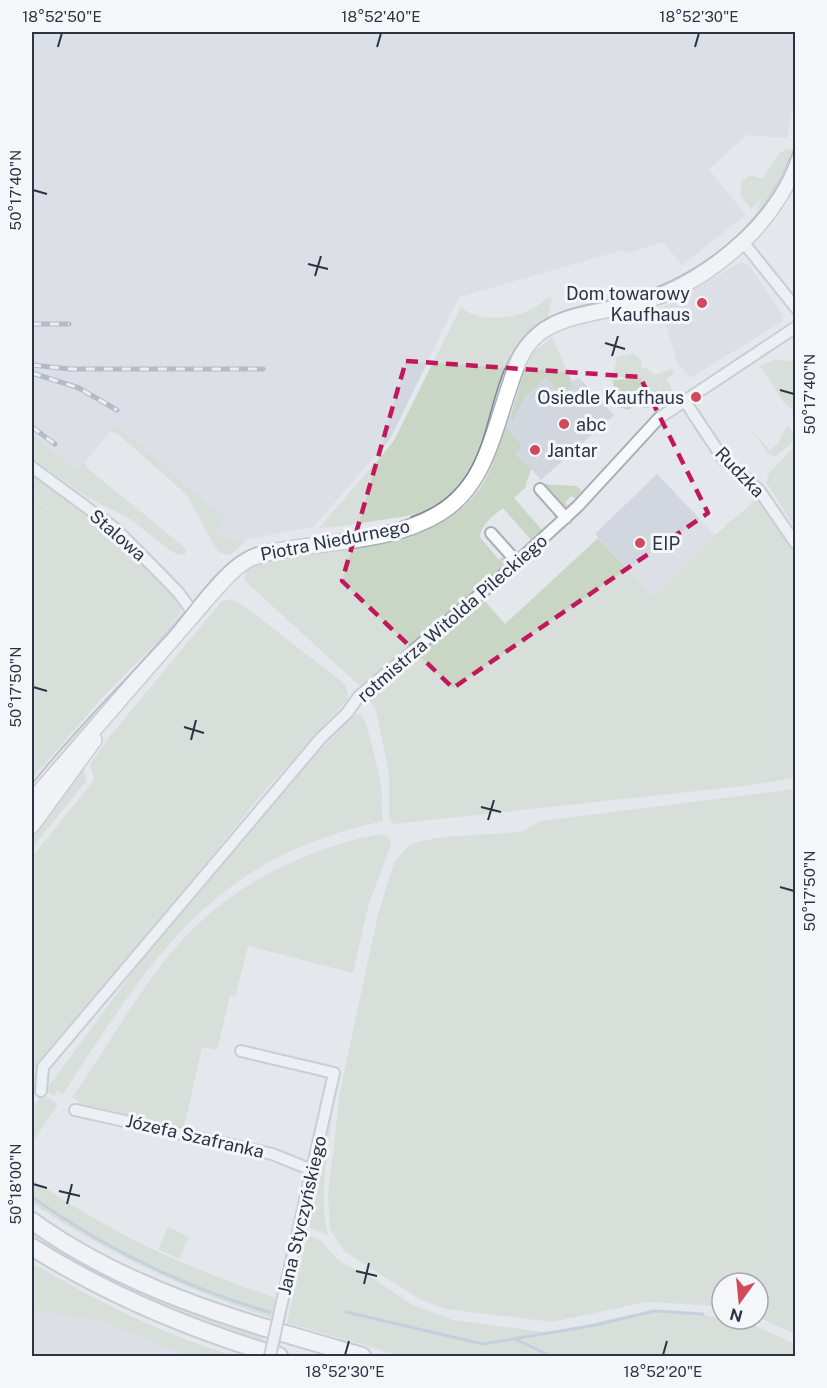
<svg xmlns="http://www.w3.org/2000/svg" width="827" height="1388" viewBox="0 0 827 1388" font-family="'Public Sans',sans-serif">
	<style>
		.built { fill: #d2d6de }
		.green { fill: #c9d6c5 }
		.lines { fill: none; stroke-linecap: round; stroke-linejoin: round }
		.stream { stroke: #9fb4cc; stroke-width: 3 }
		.street-casing { stroke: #a9aeb7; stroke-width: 14 }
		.secondary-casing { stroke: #a9aeb7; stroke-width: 18 }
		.primary-casing { stroke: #a3abb8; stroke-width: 20 }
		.street { stroke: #f7f8fa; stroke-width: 10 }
		.secondary { stroke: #fff; stroke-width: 15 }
		.primary { stroke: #fff; stroke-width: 16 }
		.tram { stroke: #7d8696; stroke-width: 1.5 }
		.rail-casing { stroke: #7d8696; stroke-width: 5 }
		.rail { stroke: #f4f6f9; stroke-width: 3; stroke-dasharray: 9; stroke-linecap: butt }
		.street-bridge-casing { stroke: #a9aeb7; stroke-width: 14; stroke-linecap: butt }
		.street-bridge { stroke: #f7f8fa; stroke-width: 10 }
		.marked { fill: none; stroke: #c2185b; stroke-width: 4.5; stroke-dasharray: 12 8; stroke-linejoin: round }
		.ticks { fill: none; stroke: #2b3445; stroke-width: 2 }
		.poi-dot { fill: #d1495b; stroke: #f4f6f9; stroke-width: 2 }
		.labels { text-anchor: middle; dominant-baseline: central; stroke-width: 6; stroke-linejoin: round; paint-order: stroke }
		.poi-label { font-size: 18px; fill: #2b3445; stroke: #f4f6f9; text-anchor: start }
		.street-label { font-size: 18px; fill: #2b3445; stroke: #f4f6f9 }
		.neatline { fill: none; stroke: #2b3445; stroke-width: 2 }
		.ticks-label { font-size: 15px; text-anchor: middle; fill: #2b3445 }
	</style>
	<rect width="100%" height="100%" fill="#e4e7ec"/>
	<path class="built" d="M32 32H795V96L787 138 747 135 709 169 746 215 682 265 663 242 629 253 623 250 459 297 390 439 313 527 238 541 212 534 224 518 116 425 78 470 32 434Z
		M741 262 750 266 783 316V321L690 378 677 362 661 309Z
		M552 337 572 381 579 378 614 415 541 480 515 452 503 424 511 415 528 359Z
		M657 474 715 535 654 597 595 534Z
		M32 1310 97 1320 188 1356H32Z"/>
	<path class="green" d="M786 149 792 151C784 170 772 200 755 211L762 199 751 209 739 193 742 187 740 183 750 175 763 179 778 154Z
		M552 297 548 317C474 357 506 476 424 511 408 517 391 518 374 521 356 523 337 528 319 528L393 442 461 307C478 324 518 319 537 306 543 302 544 299 552 297Z
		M552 338 572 385 563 396 546 377 525 396 512 422 511 415 528 359 533 352Z
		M634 353 642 362V368H647L654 375 672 369 674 374 666 379 676 395C672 411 655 403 645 409L638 401 629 410 618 407C612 399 616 388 612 380L628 379V377L613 376 617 357Z
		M775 360 795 361V412L784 403 760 366Z
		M503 424 522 446 515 453 531 469 525 488 514 498 543 531 532 541 503 508C494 515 481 524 480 537L499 560 504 556 507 558 506 565 363 689 245 581 244 572 259 563C326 549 437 551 480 488 493 469 499 447 503 424Z
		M116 425 225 518 212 534 238 541 247 540 230 555 218 552 186 494 119 435 111 431Z
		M787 426 793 432 795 430V440L775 457 768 453 752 431 770 450 778 443Z
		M32 434 77 470 85 462 88 469 182 545 186 549 185 555 174 553 127 517 88 498 32 458Z
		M795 446V528L766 482 769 473Z
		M32 472C64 496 176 575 181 612L163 636 100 700 32 779V497L102 551 32 496Z
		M541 484 576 486 582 491 575 498 571 496 565 503 568 506 572 502 573 505 565 509Z
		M759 497 795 555V778L744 786 393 824 389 818V773L376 711 367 695 482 598 505 624 598 538 654 597 715 535Z
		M230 599 244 606 340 680 346 686 348 699 262 794 41 1065 37 1089 32 1097V857L94 780 90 764 110 736 222 601Z
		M134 672H135L32 792V787L89 718Z
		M355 714 362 715C368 724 381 781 382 793 382 803 381 811 383 821 211 858 153 957 63 1094L58 1091 54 1096 45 1091 174 916 203 886 311 760Z
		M82 766 87 780 32 848V836Z
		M795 789V1334L758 1317V1283H722V1306L646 1302 552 1322 446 1309 421 1300 344 1251 330 1229 328 1194 340 1091 378 914 394 863 408 846 418 842 441 837 521 832 541 821Z
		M379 834 388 837 391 845 369 903 353 973 248 946 235 997 230 996 217 1050 202 1047 184 1128 79 1105V1102L72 1097C111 1043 149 969 198 924 248 877 312 848 379 834Z
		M43 1094 58 1104 32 1143V1108Z
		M332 1113C329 1149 317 1203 329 1236L309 1227Z
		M32 1179C112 1234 184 1267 276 1298L272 1318C186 1290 107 1253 32 1203Z
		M168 1227 189 1237 179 1259 158 1249Z
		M32 1228 161 1299 264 1337 263 1342C182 1320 105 1282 35 1237L32 1235Z
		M307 1235 320 1240 338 1260 380 1283 413 1305 453 1320 550 1333 633 1314 677 1310 751 1324 795 1344V1356H402L287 1323Z
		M32 1263C97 1301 163 1335 235 1356H188L97 1320 32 1310Z"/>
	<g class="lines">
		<path class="stream" d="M32 1197C104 1248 184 1287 269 1312
			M346 1312 483 1344 596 1325 654 1311 703 1314
			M517 1340 551 1356"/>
		<defs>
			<path id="street" d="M743 242 796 308
				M684 400 724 460 759 490 796 544
				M32 467 116 529 178 592 194 614
				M540 489 566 518
				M491 533 517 562
				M241 1051 334 1073 282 1302
				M41 1091 43 1067 321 738 347 713 359 696 505 573 578 506 659 418 796 327
				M75 1110 272 1154 312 1170"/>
			<path id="secondary" d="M32 801 211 594C222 582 233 568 247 560 261 552 280 551 295 548 343 541 398 539 440 513 485 486 494 430 510 385 516 366 522 347 538 334 559 317 590 314 615 308 632 303 651 300 667 293 723 268 773 221 796 164
				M32 825 94 740"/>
			<path id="primary" d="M32 799 34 797
				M32 1221C130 1292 247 1323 362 1356
				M32 1247C108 1295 192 1330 279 1356"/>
		</defs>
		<use href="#street" class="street-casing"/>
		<use href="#secondary" class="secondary-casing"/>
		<use href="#primary" class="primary-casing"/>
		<use href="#street" class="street"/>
		<use href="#secondary" class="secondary"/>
		<use href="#primary" class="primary"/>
		<path class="tram" d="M411 517C509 484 472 378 535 327 561 305 602 303 633 295 701 277 784 212 796 138
			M32 784C73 732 120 686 165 637 193 607 216 562 256 547"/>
		<defs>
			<path id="rail" d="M32 324H69
				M32 365 70 369H263
				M32 373 79 388 117 410
				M32 427 55 444"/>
		</defs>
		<use href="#rail" class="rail-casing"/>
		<use href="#rail" class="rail"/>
		<defs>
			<path id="street-bridge" d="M270 1356 282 1302"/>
		</defs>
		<use href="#street-bridge" class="street-bridge-casing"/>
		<use href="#street-bridge" class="street-bridge"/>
	</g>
	<path d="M0 0H827V1388H0ZM406 361 640 377 708 513 453 688 342 581Z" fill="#e4e7ec" fill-opacity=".55" fill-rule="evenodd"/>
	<path class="marked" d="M406 361 640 377 708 513 453 688 342 581Z"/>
	<path class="ticks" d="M58 47 62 33M377 47 381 33M695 47 699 33M33 190 47 194M308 264 328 269M315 276 321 256M605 343 625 349M612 356 618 336M780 390 794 394M33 687 47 691M184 727 204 733M191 740 196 720M481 807 501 812M488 820 494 800M780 887 794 891M33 1184 47 1188M59 1191 80 1196M67 1204 72 1184M356 1271 377 1276M364 1284 369 1263M345 1355 349 1341M663 1355 667 1341"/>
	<g class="poi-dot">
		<circle cx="702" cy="303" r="6"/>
		<circle cx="696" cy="397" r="6"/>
		<circle cx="564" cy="424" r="6"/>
		<circle cx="535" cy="450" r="6"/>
		<circle cx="640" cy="543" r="6"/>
	</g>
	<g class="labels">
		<g class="poi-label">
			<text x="690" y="293" text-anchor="end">Dom towarowy<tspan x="690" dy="21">Kaufhaus</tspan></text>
			<text x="684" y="397" text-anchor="end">Osiedle Kaufhaus</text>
			<text x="576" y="424">abc</text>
			<text x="547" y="450">Jantar</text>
			<text x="652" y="543">EIP</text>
		</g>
		<g class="street-label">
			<text transform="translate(740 472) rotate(46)">Rudzka</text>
			<text transform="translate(118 535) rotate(41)">Stalowa</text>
			<text transform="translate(335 540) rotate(-11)">Piotra Niedurnego</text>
			<text transform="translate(452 618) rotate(-41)">rotmistrza Witolda Pileckiego</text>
			<text transform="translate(195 1136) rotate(13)">Józefa Szafranka</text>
			<text transform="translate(302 1215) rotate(-77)">Jana Styczyńskiego</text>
		</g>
	</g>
	<rect width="827" height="1388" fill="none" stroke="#f4f6f9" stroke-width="66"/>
	<g transform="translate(740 1301) rotate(195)"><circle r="28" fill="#f4f6f9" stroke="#a4a8b1" stroke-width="1.5"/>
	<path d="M0-4.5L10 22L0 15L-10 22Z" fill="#d1495b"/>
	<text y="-9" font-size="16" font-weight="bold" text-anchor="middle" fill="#2b3445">N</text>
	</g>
	<rect x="33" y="33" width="761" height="1322" class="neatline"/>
	<g class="ticks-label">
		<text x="62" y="22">18°52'50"E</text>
		<text x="381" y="22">18°52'40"E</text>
		<text x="699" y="22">18°52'30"E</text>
		<text transform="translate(16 190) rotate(-90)" y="5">50°17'40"N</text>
		<text transform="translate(810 394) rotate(-90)" y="5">50°17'40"N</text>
		<text transform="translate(16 687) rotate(-90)" y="5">50°17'50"N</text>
		<text transform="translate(810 891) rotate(-90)" y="5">50°17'50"N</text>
		<text transform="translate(16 1184) rotate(-90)" y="5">50°18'00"N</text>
		<text x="345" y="1377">18°52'30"E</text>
		<text x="663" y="1377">18°52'20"E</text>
	</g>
</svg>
